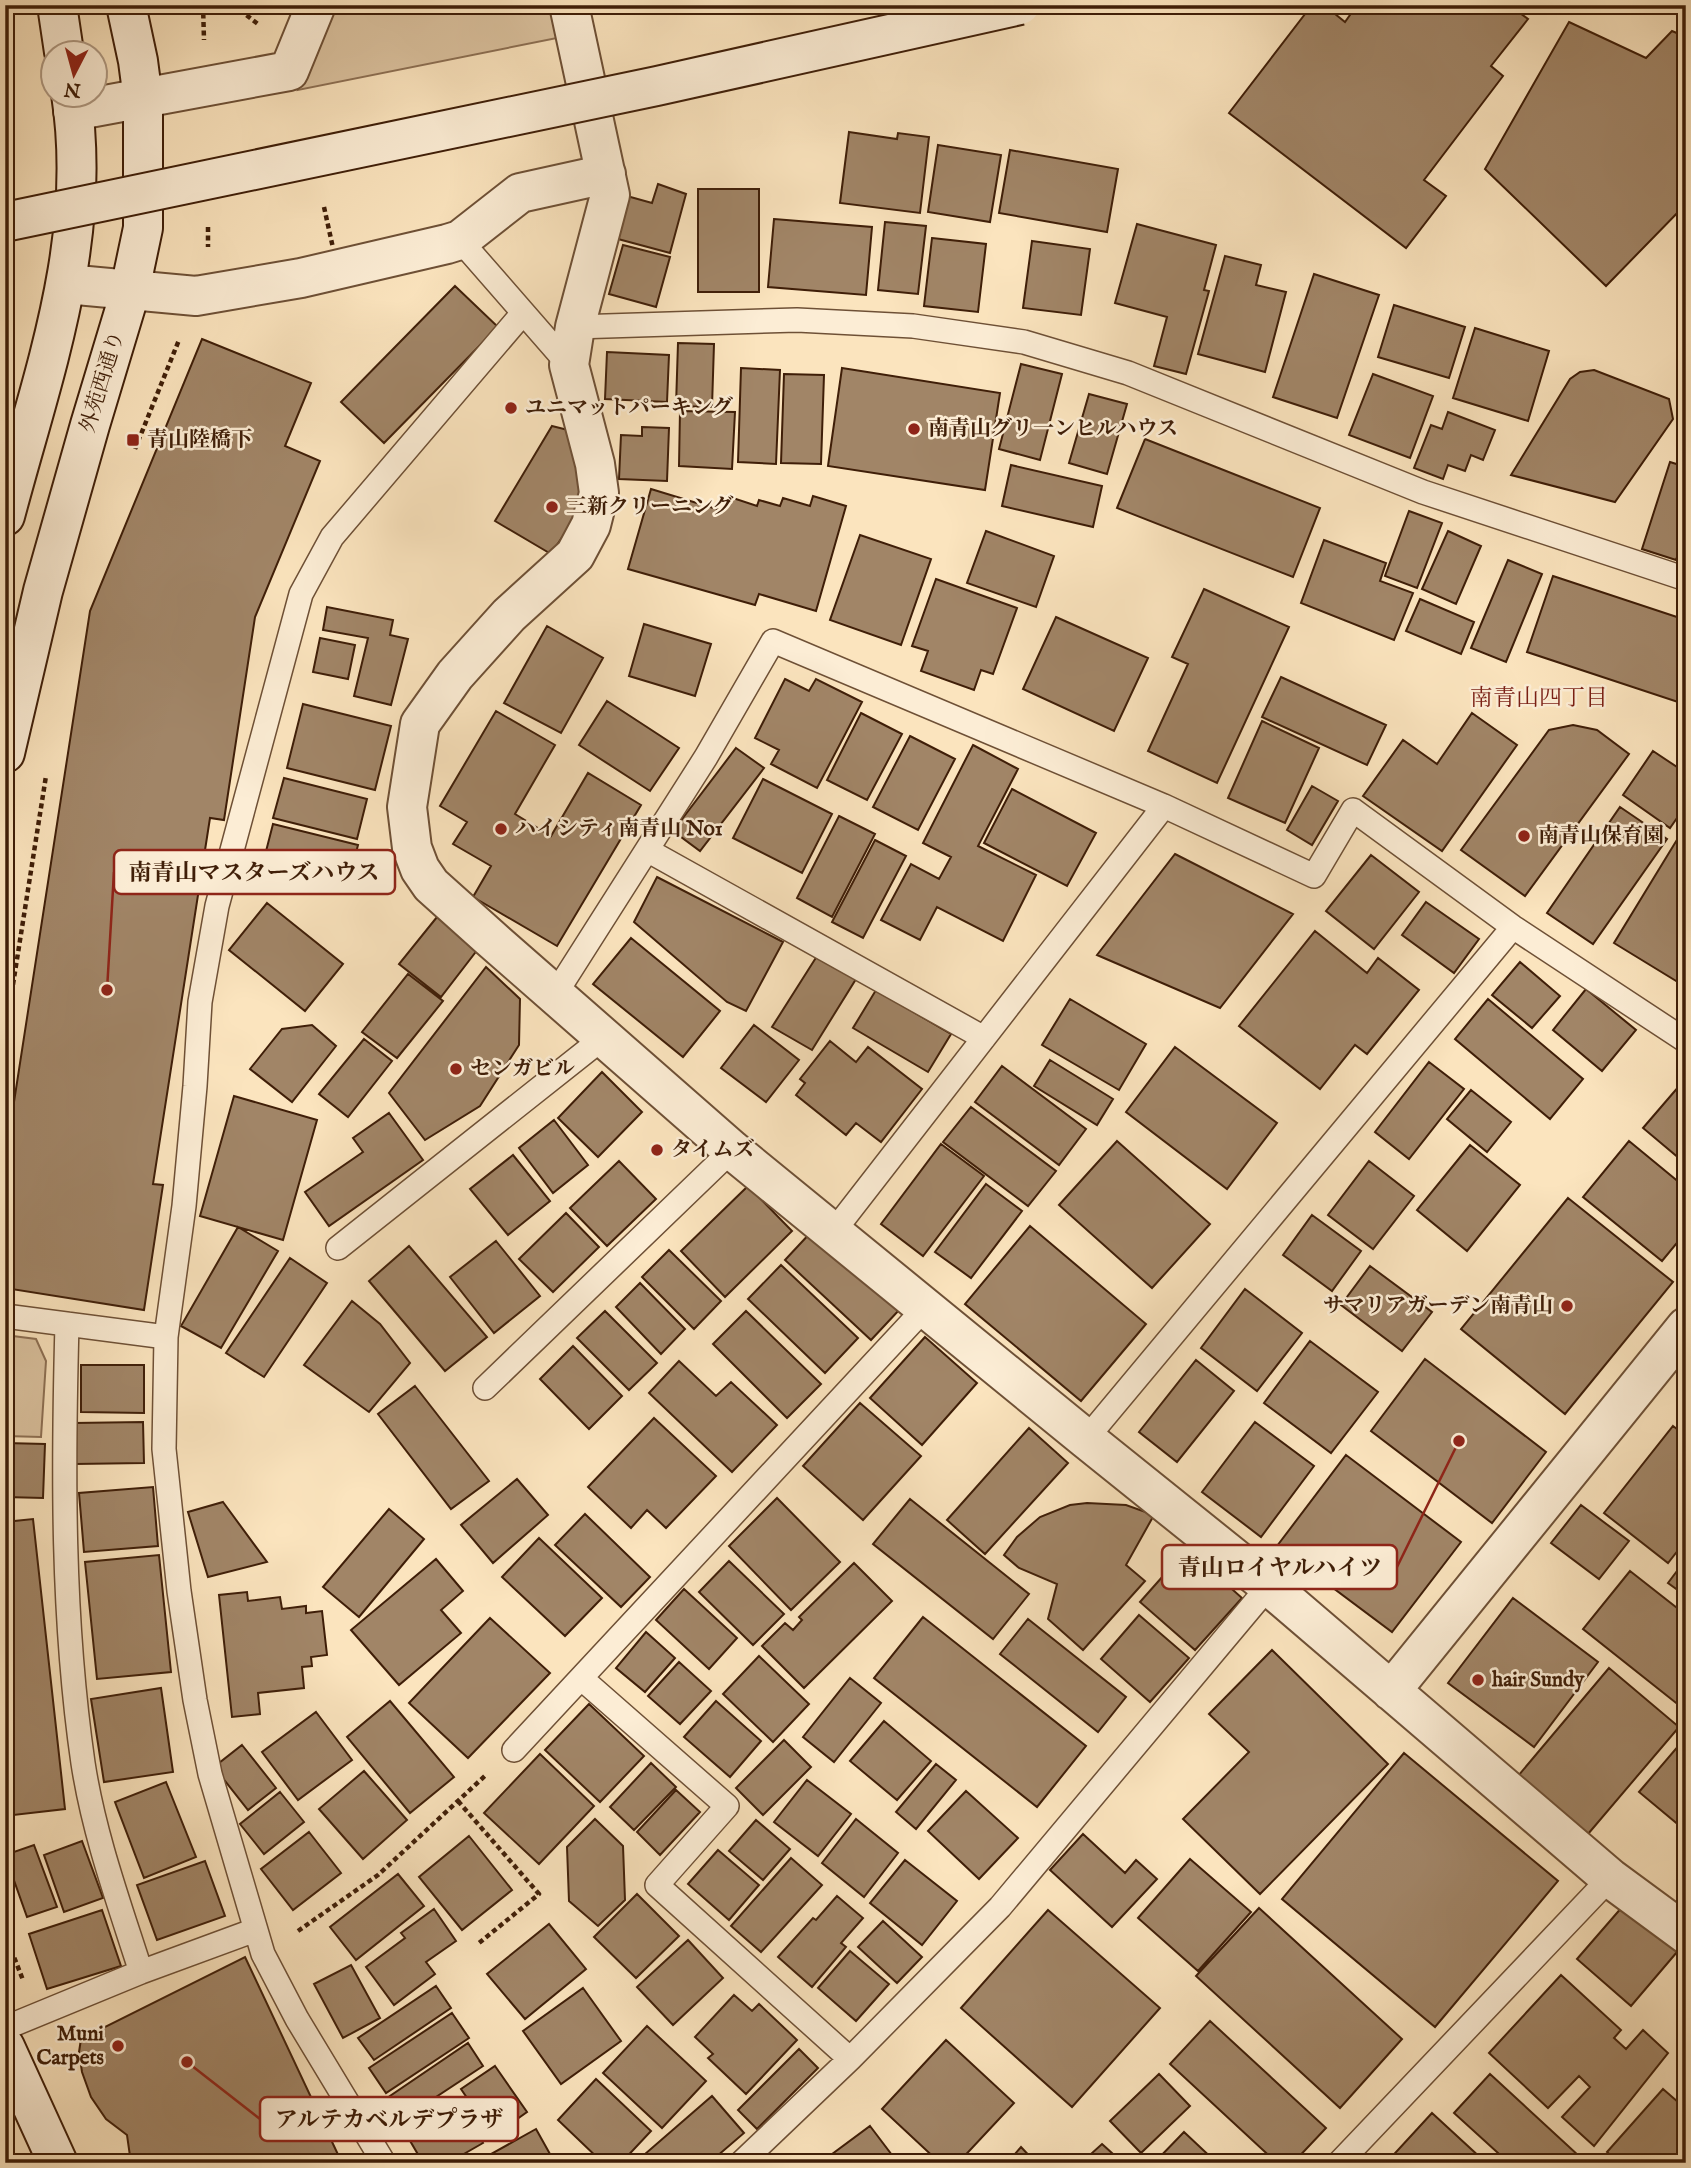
<svg xmlns="http://www.w3.org/2000/svg" width="1691" height="2168" viewBox="0 0 1691 2168" font-family="'IM FELL English','Noto Serif JP',serif">
	<style>
		.green { fill: #dbc29f; stroke: #8d7054; stroke-width: 2 }
		.building { fill: #a18567; stroke: #3f1e08; stroke-width: 2 }
		.lines { fill: none; stroke-linecap: round; stroke-linejoin: round }
		.service-casing { stroke: #6e5036; stroke-width: 26 }
		.minor-casing { stroke: #6e5036; stroke-width: 42 }
		.secondary-casing { stroke: #3f1e08; stroke-width: 42 }
		.path { stroke: #3f1e08; stroke-width: 4.5; stroke-dasharray: 5 3.5; stroke-linecap: butt }
		.service { stroke: #fcedd5; stroke-width: 23 }
		.minor { stroke: #fcedd5; stroke-width: 38 }
		.secondary { stroke: #fcedd5; stroke-width: 38 }
		.secondary-bridge-casing { stroke: #3f1e08; stroke-width: 42; stroke-linecap: butt }
		.path-bridge { stroke: #3f1e08; stroke-width: 4.5; stroke-dasharray: 5 3.5; stroke-linecap: butt }
		.secondary-bridge { stroke: #fcedd5; stroke-width: 38 }
		.poi-dot { fill: #8f2418; stroke: #fcedd5; stroke-width: 2.5 }
		.labels { text-anchor: middle; dominant-baseline: central; stroke-width: 5; stroke-linejoin: round; paint-order: stroke }
		.street-label { font-size: 21px; fill: #3f1e08; stroke: #fcedd5 }
		.poi-label { font-size: 21px; font-weight: bold; fill: #3f1e08; stroke: #fcedd5; text-anchor: start }
		.neighbourhood-label { font-size: 23px; fill: #7a1f14; stroke: #fcedd5 }
		.leader { fill: none; stroke: #8f2418; stroke-width: 2.5 }
		.callout-dot { fill: #8f2418; stroke: #fcedd5; stroke-width: 2.5 }
		.callout { fill: #fcedd5; stroke: #8f2418; stroke-width: 2.5 }
		.callout-label { font-size: 23px; text-anchor: middle; font-weight: bold; fill: #3f1e08 }
	</style>
	<rect width="100%" height="100%" fill="#fbe4be"/>
	<filter id="stains"><feTurbulence type="fractalNoise" baseFrequency=".00286" numOctaves="4"/><feColorMatrix values="0 0 0 0 .2 0 0 0 0 .09 0 0 0 0 .02 0 0 0 .5 -.17"/></filter>
	<radialGradient id="worn" r=".72"><stop offset=".6" stop-color="#630" stop-opacity="0"/><stop offset="1" stop-color="#630" stop-opacity=".3"/></radialGradient>
	<path class="green" d="M333 5H550L557 38 298 90Z
		M5 1335 36 1339 46 1361 41 1437 5 1436Z"/>
	<path class="building" d="M1312 5H1324L1345 22 1357 5H1509L1528 19 1491 66 1503 76 1424 180 1446 196 1406 248 1229 113Z
		M1569 22 1646 58 1672 31 1686 37V204L1606 286 1485 169Z
		M849 132 897 139 898 133 929 137 920 213 840 203Z
		M938 145 1001 155 990 222 928 212Z
		M1010 150 1118 169 1107 232 999 213Z
		M658 184 686 194 670 253 618 239 627 196 652 203Z
		M698 189H759V292H698Z
		M774 219 872 227 866 295 768 287Z
		M885 222 926 226 918 294 878 290Z
		M1137 224 1216 245 1204 290 1209 291 1186 374 1154 366 1167 317 1115 303Z
		M932 238 986 244 978 312 924 306Z
		M1032 241 1090 249 1081 315 1023 308Z
		M623 245 670 257 656 307 609 294Z
		M1225 256 1261 265 1256 285 1286 292 1265 372 1198 354Z
		M1314 274 1379 295 1337 418 1273 397Z
		M455 286 498 327 384 443 341 402Z
		M1394 305 1465 327 1449 378 1378 357Z
		M1475 328 1549 351 1528 421 1453 398Z
		M202 339 311 383 285 446 320 461 255 617 224 820 210 818 153 1184 163 1185 144 1310 5 1288V1160L90 611Z
		M678 343 714 344 712 407 676 406Z
		M607 352 669 355 667 402 605 399Z
		M1021 364 1062 374 1040 460 999 449Z
		M741 368 780 370 776 464 738 462Z
		M842 368 1000 393 985 490 828 466Z
		M1594 370 1669 399 1673 419 1615 502 1511 475 1570 379 1580 372Z
		M784 374 824 375 821 464 781 463Z
		M1373 374 1433 396 1410 458 1349 435Z
		M1089 394 1127 404 1107 474 1069 463Z
		M680 411 735 412 732 469 679 466Z
		M1448 412 1495 430 1483 460 1471 455 1465 471 1448 465 1443 479 1414 468 1431 425 1442 429Z
		M552 426 576 432 585 503 551 554 495 521Z
		M642 427 669 428 667 481 619 479 621 435 642 436Z
		M1145 439 1320 508 1293 577 1117 508Z
		M1670 462 1686 467V531L1676 560 1642 549Z
		M1011 465 1102 486 1093 527 1002 506Z
		M651 489 723 511 727 496 757 506 759 500 780 506 783 498 810 506 813 496 846 506 816 611 759 594 755 605 628 569Z
		M1409 511 1442 523 1417 588 1385 576Z
		M986 531 1054 556 1036 607 967 583Z
		M1448 531 1481 546 1456 604 1422 589Z
		M860 535 931 559 901 645 830 620Z
		M1324 540 1386 563 1380 581 1413 593 1394 640 1301 603Z
		M1508 560 1542 574 1506 662 1471 648Z
		M1553 576 1686 620V689L1681 703 1527 652Z
		M936 579 1017 608 993 674 981 670 974 690 921 671 928 651 912 646Z
		M1204 589 1289 627 1217 783 1148 751 1188 664 1172 657Z
		M1420 599 1474 622 1461 654 1406 631Z
		M327 607 393 620 390 635 408 639 391 705 354 696 368 638 323 630Z
		M1056 617 1148 658 1114 731 1023 689Z
		M644 624 711 644 695 696 629 676Z
		M547 626 603 658 561 733 504 703Z
		M320 638 355 645 348 679 313 672Z
		M1281 677 1386 725 1367 765 1262 717Z
		M785 679 809 691 816 679 862 702 817 788 771 764 779 750 755 738Z
		M607 701 679 748 650 791 579 745Z
		M303 704 391 726 375 790 287 768Z
		M496 711 555 745 515 814 551 836 588 773 641 805 557 946 473 897 491 866 453 844 467 822 440 806Z
		M861 713 902 734 867 800 827 780Z
		M1472 713 1517 745 1442 851 1363 796 1403 740 1437 764Z
		M1262 721 1319 748 1285 823 1228 798Z
		M1573 725 1597 730 1629 754 1525 896 1461 850 1549 730Z
		M910 736 955 759 918 830 873 807Z
		M973 745 1018 769 978 846 1036 875 1003 941 937 907 920 940 881 920 911 864 939 879 951 857 923 843Z
		M736 748 764 768 700 851 673 831Z
		M1653 751 1686 773V805L1670 828 1623 795Z
		M284 778 367 799 357 839 273 818Z
		M763 779 832 814 802 873 733 838Z
		M1312 786 1338 801 1312 845 1287 830Z
		M1012 789 1096 833 1067 886 984 843Z
		M1620 807 1667 839 1593 944 1547 913Z
		M839 816 875 834 832 917 797 898Z
		M273 824 358 845 348 884 263 863Z
		M1686 825V987L1614 943Z
		M875 840 906 856 863 938 832 922Z
		M1175 854 1293 914 1220 1008 1097 955Z
		M1371 855 1419 892 1374 949 1326 911Z
		M657 877 783 942 746 1011 727 1002 634 922Z
		M1426 902 1479 939 1454 973 1402 935Z
		M267 903 343 964 305 1011 229 950Z
		M437 917 478 949 441 997 399 964Z
		M1315 931 1367 973 1378 958 1419 990 1367 1054 1355 1045 1320 1089 1239 1026Z
		M631 938 720 1011 683 1057 593 984Z
		M817 956 856 979 812 1050 772 1027Z
		M1520 962 1560 996 1532 1028 1492 995Z
		M486 967 520 999 519 1045 480 1106 425 1140 389 1093Z
		M408 974 443 1001 397 1058 362 1032Z
		M1586 989 1636 1030 1602 1071 1553 1030Z
		M876 990 951 1034 928 1072 853 1028Z
		M1070 999 1146 1044 1119 1090 1042 1045Z
		M1488 999 1583 1079 1550 1119 1455 1039Z
		M312 1025 336 1046 292 1102 250 1069 282 1029Z
		M754 1025 799 1060 766 1102 721 1068Z
		M364 1039 392 1061 348 1117 319 1094Z
		M830 1041 856 1062 868 1047 922 1089 881 1142 856 1123 846 1135 796 1095 805 1083 800 1079Z
		M1175 1047 1277 1123 1227 1189 1126 1112Z
		M1050 1060 1113 1099 1097 1125 1034 1086Z
		M1429 1062 1464 1089 1409 1159 1375 1132Z
		M1002 1066 1086 1129 1059 1165 975 1102Z
		M602 1072 642 1112 598 1157 558 1118Z
		M1686 1078V1164L1643 1128Z
		M1471 1090 1511 1122 1487 1152 1447 1119Z
		M234 1096 317 1120 283 1240 200 1216Z
		M971 1107 1056 1171 1028 1206 943 1142Z
		M389 1113 423 1160 329 1226 305 1192 363 1152 353 1138Z
		M554 1120 588 1165 553 1193 519 1148Z
		M1117 1141 1210 1224 1152 1288 1059 1205Z
		M1629 1141 1686 1188V1232L1662 1261 1583 1197Z
		M941 1144 984 1176 923 1256 881 1224Z
		M1470 1145 1520 1185 1467 1251 1417 1210Z
		M513 1155 550 1201 508 1235 470 1189Z
		M619 1161 656 1199 607 1246 570 1208Z
		M1369 1161 1414 1196 1373 1249 1328 1215Z
		M986 1184 1022 1211 971 1278 935 1252Z
		M748 1186 792 1231 725 1297 681 1251Z
		M1568 1198 1673 1282 1565 1414 1461 1329Z
		M566 1213 599 1247 553 1292 519 1259Z
		M1312 1215 1361 1251 1332 1291 1283 1255Z
		M1030 1226 1146 1324 1081 1401 965 1304Z
		M238 1227 278 1251 221 1348 181 1326Z
		M813 1230 900 1309 871 1340 785 1260Z
		M496 1241 540 1296 494 1333 450 1277Z
		M409 1246 487 1337 445 1371 369 1281Z
		M669 1250 721 1301 694 1329 642 1277Z
		M290 1258 327 1283 264 1377 226 1353Z
		M781 1265 858 1338 825 1373 748 1299Z
		M1370 1266 1432 1312 1402 1351 1341 1305Z
		M640 1283 685 1329 661 1354 616 1307Z
		M1245 1289 1302 1333 1257 1391 1201 1348Z
		M352 1301 380 1324 410 1363 369 1412 304 1365Z
		M605 1311 657 1363 629 1390 577 1338Z
		M746 1311 821 1384 787 1418 713 1344Z
		M925 1337 977 1383 922 1445 870 1398Z
		M1310 1341 1378 1392 1331 1453 1264 1403Z
		M573 1346 622 1396 589 1429 540 1379Z
		M1425 1359 1546 1452 1492 1523 1371 1431Z
		M1196 1360 1234 1391 1177 1462 1139 1432Z
		M679 1361 716 1396 731 1382 777 1425 732 1472 649 1393Z
		M81 1365H144V1413L81 1412Z
		M415 1386 489 1481 451 1509 378 1414Z
		M860 1403 921 1456 863 1520 803 1466Z
		M654 1418 716 1476 666 1528 647 1510 631 1528 588 1487Z
		M143 1422 144 1463 75 1464 74 1423Z
		M1255 1422 1314 1466 1261 1537 1202 1492Z
		M1673 1426 1686 1436V1540L1668 1563 1604 1513Z
		M1029 1428 1068 1463 985 1554 947 1520Z
		M5 1443 45 1444 43 1498 5 1497Z
		M1346 1455 1461 1542 1392 1632 1277 1546Z
		M517 1479 548 1515 493 1563 461 1525Z
		M153 1487 158 1546 84 1552 79 1493Z
		M777 1498 840 1562 791 1610 729 1546Z
		M910 1499 1029 1594 993 1639 873 1544Z
		M223 1502 267 1562 208 1577 188 1512Z
		M1087 1503 1126 1505 1154 1515 1126 1565 1145 1581 1083 1650 1048 1619 1057 1584 1019 1568 1004 1555 1017 1537 1040 1517 1070 1505Z
		M1581 1505 1629 1541 1599 1579 1551 1543Z
		M389 1509 424 1539 359 1617 323 1587Z
		M585 1514 650 1577 621 1607 555 1545Z
		M33 1519 65 1809 5 1816V1522Z
		M539 1538 602 1598 565 1636 502 1577Z
		M1187 1549 1242 1598 1195 1650 1140 1602Z
		M159 1555 171 1672 97 1679 85 1562Z
		M436 1559 463 1591 441 1610 461 1633 399 1685 351 1630Z
		M1686 1559V1596L1668 1583Z
		M729 1561 784 1614 753 1645 699 1592Z
		M854 1563 892 1601 804 1688 762 1646 785 1623 793 1630 802 1620 799 1617Z
		M1630 1571 1686 1615 1685 1710 1583 1629Z
		M684 1589 737 1638 709 1669 656 1620Z
		M247 1592 248 1601 280 1597 282 1609 306 1606V1613L322 1611 327 1655 311 1657 312 1666 302 1667 304 1688 258 1693 260 1714 232 1717 219 1595Z
		M1513 1598 1598 1662 1534 1747 1448 1683Z
		M1139 1615 1189 1658 1150 1702 1101 1659Z
		M923 1617 1086 1746 1037 1807 874 1678Z
		M490 1618 550 1673 468 1758 409 1703Z
		M1028 1619 1126 1697 1098 1732 1000 1654Z
		M646 1632 675 1658 645 1692 616 1668Z
		M1272 1650 1388 1764 1260 1894 1183 1819 1249 1752 1209 1714Z
		M759 1656 809 1704 773 1742 723 1694Z
		M679 1662 711 1691 680 1724 648 1696Z
		M1609 1668 1679 1727 1588 1834 1518 1776Z
		M850 1678 881 1703 834 1762 803 1737Z
		M161 1688 173 1772 104 1782 91 1699Z
		M390 1701 454 1777 410 1813 347 1737Z
		M716 1701 761 1741 730 1777 684 1737Z
		M589 1704 644 1756 600 1802 545 1750Z
		M316 1712 352 1760 298 1800 262 1752Z
		M884 1721 931 1761 897 1800 850 1761Z
		M1686 1737V1831L1639 1792Z
		M784 1740 811 1767 763 1815 736 1788Z
		M242 1745 276 1788 248 1810 214 1767Z
		M1404 1753 1558 1881 1435 2027 1282 1899Z
		M540 1754 594 1806 539 1864 484 1813Z
		M651 1763 676 1787 634 1830 610 1807Z
		M936 1764 956 1780 916 1829 896 1812Z
		M364 1771 407 1820 363 1859 319 1809Z
		M807 1780 851 1814 818 1856 774 1822Z
		M166 1782 196 1857 144 1878 115 1802Z
		M676 1790 700 1812 660 1855 637 1832Z
		M966 1791 1018 1838 979 1879 928 1831Z
		M280 1792 304 1822 264 1854 240 1824Z
		M595 1819 623 1846 625 1900 598 1926 569 1901 567 1847Z
		M856 1819 898 1853 864 1897 822 1863Z
		M756 1820 790 1849 763 1880 729 1851Z
		M309 1832 341 1873 293 1910 261 1869Z
		M1083 1834 1125 1873 1136 1860 1157 1879 1112 1927 1050 1870Z
		M469 1836 512 1890 462 1930 419 1877Z
		M82 1841 103 1898 64 1912 44 1855Z
		M34 1845 57 1907 27 1917 5 1855Z
		M718 1850 759 1885 729 1920 688 1884Z
		M791 1858 822 1885 761 1952 731 1926Z
		M1190 1859 1251 1912 1198 1971 1138 1918Z
		M905 1860 957 1901 922 1945 870 1903Z
		M205 1861 225 1916 157 1940 137 1885Z
		M398 1874 424 1906 356 1960 330 1927Z
		M637 1894 679 1936 636 1978 594 1937Z
		M837 1896 863 1918 841 1943 846 1947 812 1987 778 1957 813 1918 816 1920Z
		M1623 1906 1677 1952 1631 2006 1577 1959Z
		M1259 1908 1402 2039 1340 2108 1196 1976Z
		M434 1909 456 1941 426 1962 435 1974 394 2005 366 1967 405 1938 401 1933Z
		M102 1910 121 1966 47 1989 29 1934Z
		M1048 1910 1160 2008 1072 2107 961 2008Z
		M883 1921 922 1957 897 1983 858 1947Z
		M549 1924 586 1969 525 2019 487 1974Z
		M688 1940 723 1978 673 2025 637 1987Z
		M850 1951 889 1984 856 2021 818 1988Z
		M245 1957 342 2163H131L127 2135 106 2119 91 2097 82 2072 79 2052 81 2039Z
		M351 1965 380 2018 343 2038 314 1984Z
		M1561 1975 1621 2030 1614 2038 1626 2049 1643 2030 1668 2053 1594 2146 1562 2117 1590 2087 1579 2076 1548 2108 1489 2053Z
		M436 1986 451 2008 374 2060 358 2038Z
		M583 1988 621 2041 561 2084 523 2031Z
		M734 1995 752 2011 759 2004 797 2040 746 2094 708 2058 713 2054 695 2037Z
		M452 2013 469 2038 386 2093 369 2068Z
		M1210 2021 1326 2128 1293 2163H1277L1170 2064Z
		M647 2026 706 2081 662 2128 603 2073Z
		M946 2040 1014 2103 958 2163H940L882 2109Z
		M468 2043 483 2066 401 2120 387 2098Z
		M799 2049 818 2068 757 2129 738 2110Z
		M495 2066 527 2112 493 2136 461 2089Z
		M1159 2074 1190 2106 1141 2153 1110 2121Z
		M1490 2074 1579 2156 1572 2163H1509L1454 2113Z
		M596 2079 651 2131 621 2163H603L558 2120Z
		M1663 2089 1686 2109V2163H1619L1607 2152Z
		M712 2096 744 2133 709 2163H653L645 2154Z
		M463 2108 483 2143 448 2163H423L409 2139Z
		M1432 2113 1483 2160 1481 2163H1386Z
		M870 2126 898 2163H820Z
		M536 2129 555 2163H475Z
		M1184 2132 1217 2163H1154Z
		M1102 2144 1123 2163H1081Z
		M1021 2147 1036 2163H1007Z"/>
	<g class="lines">
		<defs>
			<path id="service" d="M460 240 569 365
				M575 327 797 320 913 326 1024 342 1128 373 1423 492 1686 579
				M647 850 984 1038
				M554 996 706 757 773 641 1164 806 1314 876 1353 810 1513 927 1686 1041
				M834 1231 1164 806
				M338 1248 603 1038
				M5 1316 166 1337
				M67 1324C63 1470 62 1618 83 1763 94 1835 119 1903 141 1972
				M485 1388 732 1150
				M1086 1439 1513 927
				M581 1678 727 1806 657 1885 850 2059
				M514 1750 926 1307
				M5 2028 141 1972 255 1930
				M384 2163 297 2019 263 1954 210 1774 195 1700 179 1591 164 1449 166 1337 184 1206 195 1086 200 1002 217 906 301 594 332 537 523 313
				M741 2163 850 2059 1000 1907 1269 1586
				M1339 2163 1610 1878"/>
			<path id="minor" d="M569 5 610 195 575 327 569 365 595 464 599 493 591 525 575 555 509 615 455 675 420 724 407 807 412 848 420 869 431 885 489 937 732 1150 1086 1439 1269 1586 1610 1878 1686 1934
				M73 111 289 71 316 5
				M66 284 196 296 301 278 447 244 460 240 520 193 606 174
				M1391 1691 1686 1327"/>
			<path id="secondary" d="M57 5 64 52
				M5 516C42 376 94 241 71 94
				M5 753 43 591 90 425 128 299 143 228V99L138 61 126 5
				M5 2047 58 2163"/>
		</defs>
		<use href="#service" class="service-casing"/>
		<use href="#minor" class="minor-casing"/>
		<use href="#secondary" class="secondary-casing"/>
		<path class="path" d="M203 5 204 40
			M233 5 258 24
			M208 227V247
			M135 449 179 340
			M5 1035 46 776
			M458 1801 539 1894 479 1943
			M298 1931 378 1875 487 1774
			M5 1934 23 1980"/>
		<use href="#service" class="service"/>
		<use href="#minor" class="minor"/>
		<use href="#secondary" class="secondary"/>
		<defs>
			<path id="secondary-bridge" d="M5 222 657 86 1020 5"/>
		</defs>
		<use href="#secondary-bridge" class="secondary-bridge-casing"/>
		<path class="path-bridge" d="M324 207 333 248"/>
		<use href="#secondary-bridge" class="secondary-bridge"/>
	</g>
	<g class="poi-dot">
		<circle cx="511" cy="408" r="7"/>
		<circle cx="914" cy="429" r="7"/>
		<rect x="126" y="433" width="14" height="14" rx="3.5"/>
		<circle cx="552" cy="507" r="7"/>
		<circle cx="501" cy="829" r="7"/>
		<circle cx="1524" cy="836" r="7"/>
		<circle cx="456" cy="1069" r="7"/>
		<circle cx="657" cy="1150" r="7"/>
		<circle cx="1567" cy="1306" r="7"/>
		<circle cx="1478" cy="1680" r="7"/>
		<circle cx="118" cy="2046" r="7"/>
	</g>
	<g class="labels">
		<g class="street-label">
			<text transform="translate(103 382) rotate(-73)">外苑西通り</text>
		</g>
		<g class="poi-label">
			<text x="525" y="408">ユニマットパーキング</text>
			<text x="928" y="429">南青山グリ一ンヒルハウス</text>
			<text x="147" y="440">青山陸橋下</text>
			<text x="566" y="507">三新クリーニング</text>
			<text x="515" y="829">ハイシティ南青山 No1</text>
			<text x="1538" y="836">南青山保育園</text>
			<text x="470" y="1069">センガビル</text>
			<text x="671" y="1150">タイムズ</text>
			<text x="1553" y="1306" text-anchor="end">サマリアガーデン南青山</text>
			<text x="1492" y="1680">hair Sundy</text>
			<text x="104" y="2034" text-anchor="end">Muni<tspan x="104" dy="24">Carpets</tspan></text>
		</g>
		<g class="neighbourhood-label">
			<text x="1539" y="698">南青山四丁目</text>
		</g>
	</g>
	<path class="leader" d="M107 990L114 872M1459 1441L1397 1567M187 2062L260 2119"/>
	<g class="callout-dot">
		<circle cx="107" cy="990" r="7"/>
		<circle cx="1459" cy="1441" r="7"/>
		<circle cx="187" cy="2062" r="7"/>
	</g>
	<g class="callout">
		<rect x="114" y="850" width="281" height="44" rx="7"/>
		<rect x="1162" y="1545" width="235" height="44" rx="7"/>
		<rect x="260" y="2097" width="258" height="44" rx="7"/>
	</g>
	<g class="callout-label">
		<text x="254" y="880">南青山マスターズハウス</text>
		<text x="1280" y="1575">青山ロイヤルハイツ</text>
		<text x="389" y="2127">アルテカベルデプラザ</text>
	</g>
	<rect width="1691" height="2168" fill="none" stroke="#fbe4be" stroke-width="28"/>
	<rect x="7" y="7" width="1677" height="2154" fill="none" stroke="#3f1e08" stroke-width="3.5"/>
	<rect x="14" y="14" width="1663" height="2140" fill="none" stroke="#3f1e08" stroke-width="2"/>
	<g transform="translate(74 74) rotate(186)"><circle r="33" fill="#fcedd5" stroke="#b09a83" stroke-width="2"/>
	<path d="M0-5L12 26L0 18L-12 26Z" fill="#8f2418"/>
	<text y="-10" font-size="19" font-weight="bold" text-anchor="middle" fill="#3f1e08">N</text>
	</g>
	<rect width="100%" height="100%" filter="url(#stains)"/>
	<rect width="100%" height="100%" fill="url(#worn)"/>
</svg>
